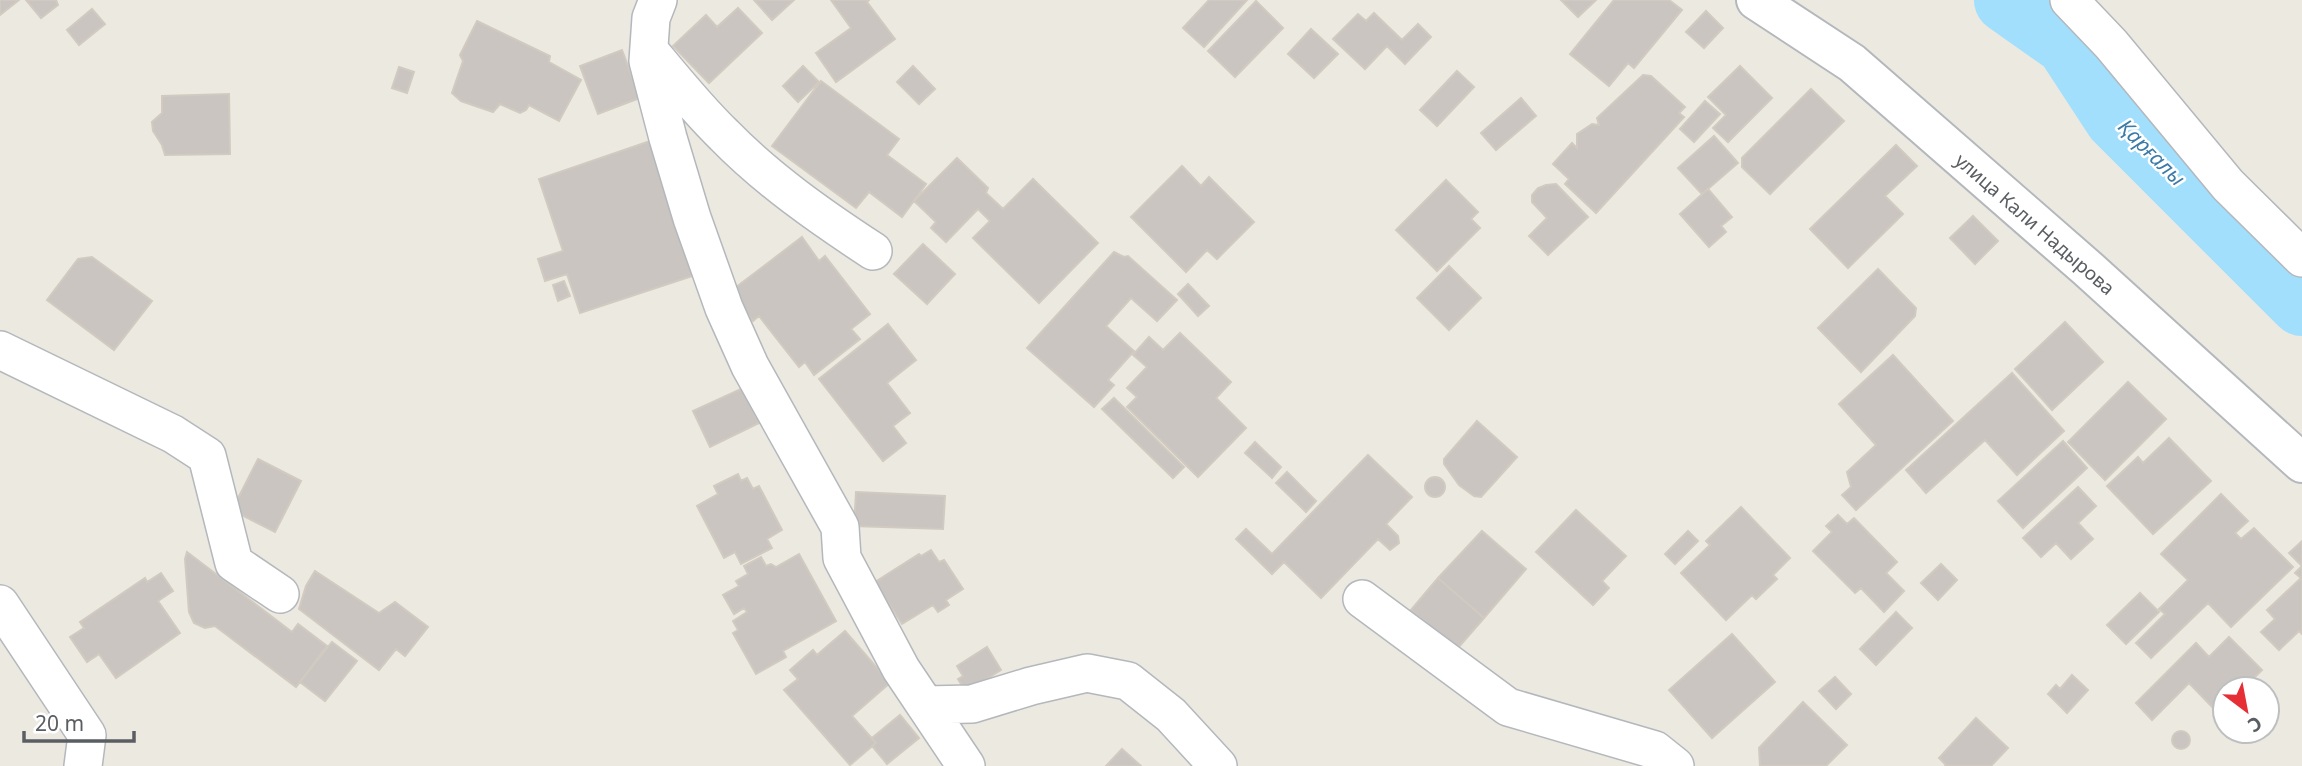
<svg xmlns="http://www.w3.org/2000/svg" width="2302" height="766" viewBox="0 0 2302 766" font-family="'Noto Sans',sans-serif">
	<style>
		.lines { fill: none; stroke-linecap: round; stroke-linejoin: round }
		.river { stroke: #a1dffd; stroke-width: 66 }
		.building { fill: #cac5c1; stroke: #d1cac0; stroke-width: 2 }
		.minor-casing { stroke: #b4b8bc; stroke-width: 40 }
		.tertiary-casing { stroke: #b4b8bc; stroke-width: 42 }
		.minor { stroke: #fff; stroke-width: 37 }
		.tertiary { stroke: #fff; stroke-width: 38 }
		.labels { text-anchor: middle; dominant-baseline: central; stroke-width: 5; stroke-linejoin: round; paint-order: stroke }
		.street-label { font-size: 19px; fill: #5a5e62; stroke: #fff }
		.water-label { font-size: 21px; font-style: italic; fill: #3c7ba6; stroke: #fff }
	</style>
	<rect width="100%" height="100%" fill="#ece9e1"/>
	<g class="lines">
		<path class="river" d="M2007 0 2068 43 2117 118 2302 303"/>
	</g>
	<path class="building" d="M0 0H19L0 15Z
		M26 0H56L58 5 41 18Z
		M754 0H794L772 20Z
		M831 0H869L867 2 895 39 836 82 816 53 851 28Z
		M1209 0H1247L1204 47 1183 28Z
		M1561 0H1596L1578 17Z
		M1614 0H1669L1682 10 1634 68 1628 63 1609 86 1570 54Z
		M1256 1 1283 28 1235 77 1208 51Z
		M738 8 762 33 709 83 673 46 706 15 717 27Z
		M92 9 105 24 79 45 67 30Z
		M1706 11 1723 28 1704 48 1686 32Z
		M1374 13 1402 40 1418 24 1431 37 1405 64 1387 46 1365 69 1333 39 1358 14 1366 21Z
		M477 21 550 56 549 62 581 80 559 121 529 105 526 110 520 113 500 104 493 112 461 101 452 93 463 61 460 55Z
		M1311 29 1338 54 1314 78 1288 54Z
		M622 50 640 98 598 114 580 66Z
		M803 66 819 82 798 102 783 86Z
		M913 66 935 89 919 104 897 82Z
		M1740 66 1772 98 1728 142 1713 128 1726 115 1708 97Z
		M399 67 414 72 407 93 392 88Z
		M1457 71 1474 87 1437 126 1420 110Z
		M1643 75 1651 76 1685 107 1679 113 1684 117 1596 213 1565 184 1569 179 1553 164 1572 143 1577 148V134L1592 124 1599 125 1597 118Z
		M821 81 899 139 887 155 926 184 902 217 869 192 856 208 772 146Z
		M1811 89 1844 121 1770 194 1742 167V158Z
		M229 94 230 154 165 155 162 145 153 131 152 122 162 113V96Z
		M1521 98 1536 116 1496 150 1481 133Z
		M1705 101 1720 114 1694 142 1680 129Z
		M1714 136 1738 163 1702 194 1678 168Z
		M650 141 695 275 580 313 567 274 545 281 538 259 563 251 539 179Z
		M1896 145 1917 166 1885 196 1903 214 1848 268 1810 229Z
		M957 158 988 188 986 193 1003 209 1033 179 1098 243 1039 303 973 238 990 221 978 209 946 242 931 228 936 222 914 201Z
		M1182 166 1201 186 1209 177 1254 222 1217 259 1207 250 1186 272 1131 217Z
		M1446 180 1478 212 1471 219 1480 228 1437 271 1396 230Z
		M1556 184 1588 217 1548 255 1529 236 1547 218 1532 202V195L1538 188 1546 185Z
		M1708 189 1732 217 1721 226 1726 232 1709 247 1680 214Z
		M1973 216 1998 241 1975 264 1950 238Z
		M802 237 819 261 825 256 870 314 851 329 860 339 814 375 805 362 799 367 759 316 753 321 731 291Z
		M923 244 955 274 927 304 894 274Z
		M1114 252 1124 257 1128 256 1177 300 1157 321 1131 298 1106 326 1134 351 1108 380 1114 385 1094 407 1027 348Z
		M92 257 152 301 114 350 47 300 78 259Z
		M1449 266 1481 298 1449 330 1417 298Z
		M1878 269 1916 308 1915 316 1861 372 1818 328Z
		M564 281 570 296 558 301 553 285Z
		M1188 284 1209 306 1198 316 1178 294Z
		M2065 322 2103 362 2052 410 2015 369Z
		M888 324 916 360 887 383 910 413 893 426 906 443 883 461 819 379Z
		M1180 333 1231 382 1216 398 1246 428 1198 477 1127 407 1137 397 1127 388 1147 367 1133 355 1149 337 1163 350Z
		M1893 355 1953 421 1856 510 1842 495 1851 487 1847 472 1876 445 1839 404Z
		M2012 373 2064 431 2017 475 1985 440 1926 493 1906 470Z
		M2128 382 2166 419 2105 480 2068 442Z
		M743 388 759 423 710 447 693 411Z
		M1114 398 1184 467 1173 478 1102 409Z
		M1477 421 1517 457 1481 497 1474 496 1459 485 1444 464V459Z
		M2169 438 2211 481 2153 534 2107 486 2138 457 2143 463Z
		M2063 441 2087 468 2023 528 1998 501Z
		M1255 442 1281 467 1272 478 1245 453Z
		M1368 455 1412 497 1386 524 1398 536 1399 543 1390 550 1378 539 1321 598 1284 562 1272 574 1236 539 1246 529 1272 554Z
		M258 459 301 481 275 532 232 510Z
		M1287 472 1316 501 1306 512 1276 483Z
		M738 474 741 481 747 478 753 489 759 486 782 530 767 539 772 548 741 564 735 552 724 558 697 506 718 494 714 486Z
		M1425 487a10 10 0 1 1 20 0a10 10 0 1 1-20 0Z
		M2078 487 2096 506 2078 523 2093 539 2071 559 2056 543 2041 557 2023 538Z
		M856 492 945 496 943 529 854 526Z
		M2221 494 2248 521 2235 533 2241 539 2254 528 2293 567 2231 627 2208 603 2151 658 2136 643 2165 614 2159 609 2188 580 2161 554Z
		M1741 507 1790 558 1773 575 1777 579 1756 599 1752 595 1726 620 1681 573 1710 545 1706 541Z
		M1576 510 1626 556 1602 581 1609 588 1593 605 1536 552Z
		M1838 515 1847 524 1854 518 1897 562 1886 573 1904 591 1884 612 1861 588 1855 593 1813 551 1832 532 1826 526Z
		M1482 531 1526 569 1484 618 1438 578Z
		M1688 531 1698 541 1675 564 1665 554Z
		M2302 541V634L2299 631 2279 650 2261 632 2275 619 2267 610 2301 578 2295 573 2302 566 2289 553Z
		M931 550 939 562 944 560 963 589 946 600 949 605 938 612 933 605 902 624 875 582 919 554 921 556Z
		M187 552 292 632 298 624 327 646 296 687 215 626 205 628 194 623 189 612 185 559Z
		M799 554 836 621 783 651 786 657 756 674 733 633 738 630 733 621 747 612 744 608 734 614 723 595 739 586 736 581 748 574 744 566 761 557 766 566 771 564 776 567Z
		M1941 564 1957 580 1938 600 1921 583Z
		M315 571 379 613 395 602 428 627 405 656 396 649 379 670 299 609 306 586Z
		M161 573 173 591 158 601 180 633 116 678 99 654 87 662 70 637 84 628 80 622 145 578 147 582Z
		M1438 578 1484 618 1457 649 1411 610Z
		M2140 593 2159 612 2126 644 2107 625Z
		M1896 612 1912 628 1876 665 1860 649Z
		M845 631 890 683 852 716 876 743 850 765 784 690 798 679 790 670 813 650 817 655Z
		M1732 634 1775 682 1712 738 1669 690Z
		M2229 637 2262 670 2243 689H2225V706L2218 713 2189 683 2152 720 2136 703 2196 643 2209 657Z
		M332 642 357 661 325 701 300 682Z
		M987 647 1001 670 966 692 958 679 963 676 957 666Z
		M2072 675 2088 690 2067 713 2048 694 2056 685 2060 689Z
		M1835 677 1851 694 1836 709 1819 691Z
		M1803 702 1847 745 1826 766H1760L1759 748Z
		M900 715 919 738 887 764 872 746 876 743 872 738Z
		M1976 718 2008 748 1991 766H1945L1946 765 1939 758Z
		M2172 740a9 9 0 1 1 18 0a9 9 0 1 1-18 0Z
		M1122 749 1141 766H1106Z"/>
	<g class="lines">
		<defs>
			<path id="minor" d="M658 0 651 18 648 61 668 138 692 218 724 308 750 366 840 527 842 558 901 669 966 766
				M2069 0 2111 44 2228 185 2302 258
				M649 50C673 79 697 109 724 135 768 180 821 217 873 251
				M0 350 173 434 207 456 234 563 280 594
				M1362 599 1508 707 1655 750 1675 766
				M0 604 87 735 83 766
				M925 705 972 704 1031 686 1087 673 1128 681 1171 715 1218 766"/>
			<path id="tertiary" d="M1756 0 1852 63 2087 268 2302 463"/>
		</defs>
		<use href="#minor" class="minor-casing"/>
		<use href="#tertiary" class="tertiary-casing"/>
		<use href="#minor" class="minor"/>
		<use href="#tertiary" class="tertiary"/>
	</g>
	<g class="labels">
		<g class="street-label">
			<text transform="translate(2035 224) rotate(41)">улица Кали Надырова</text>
		</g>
		<g class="water-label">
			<text transform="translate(2152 152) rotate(45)">Қарғалы</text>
		</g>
	</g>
	<g transform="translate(2246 710) rotate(148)"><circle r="33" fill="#ffffff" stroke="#bdbfc0" stroke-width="2"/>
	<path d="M0-5L12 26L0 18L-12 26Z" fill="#e52f35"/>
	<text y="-10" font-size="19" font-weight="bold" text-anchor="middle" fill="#5a5e62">С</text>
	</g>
	<path d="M24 731v10h110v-10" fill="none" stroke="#5a5e62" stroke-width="3.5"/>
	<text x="35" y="731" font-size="21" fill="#5a5e62" stroke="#ffffff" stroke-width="5" paint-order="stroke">20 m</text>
</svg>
